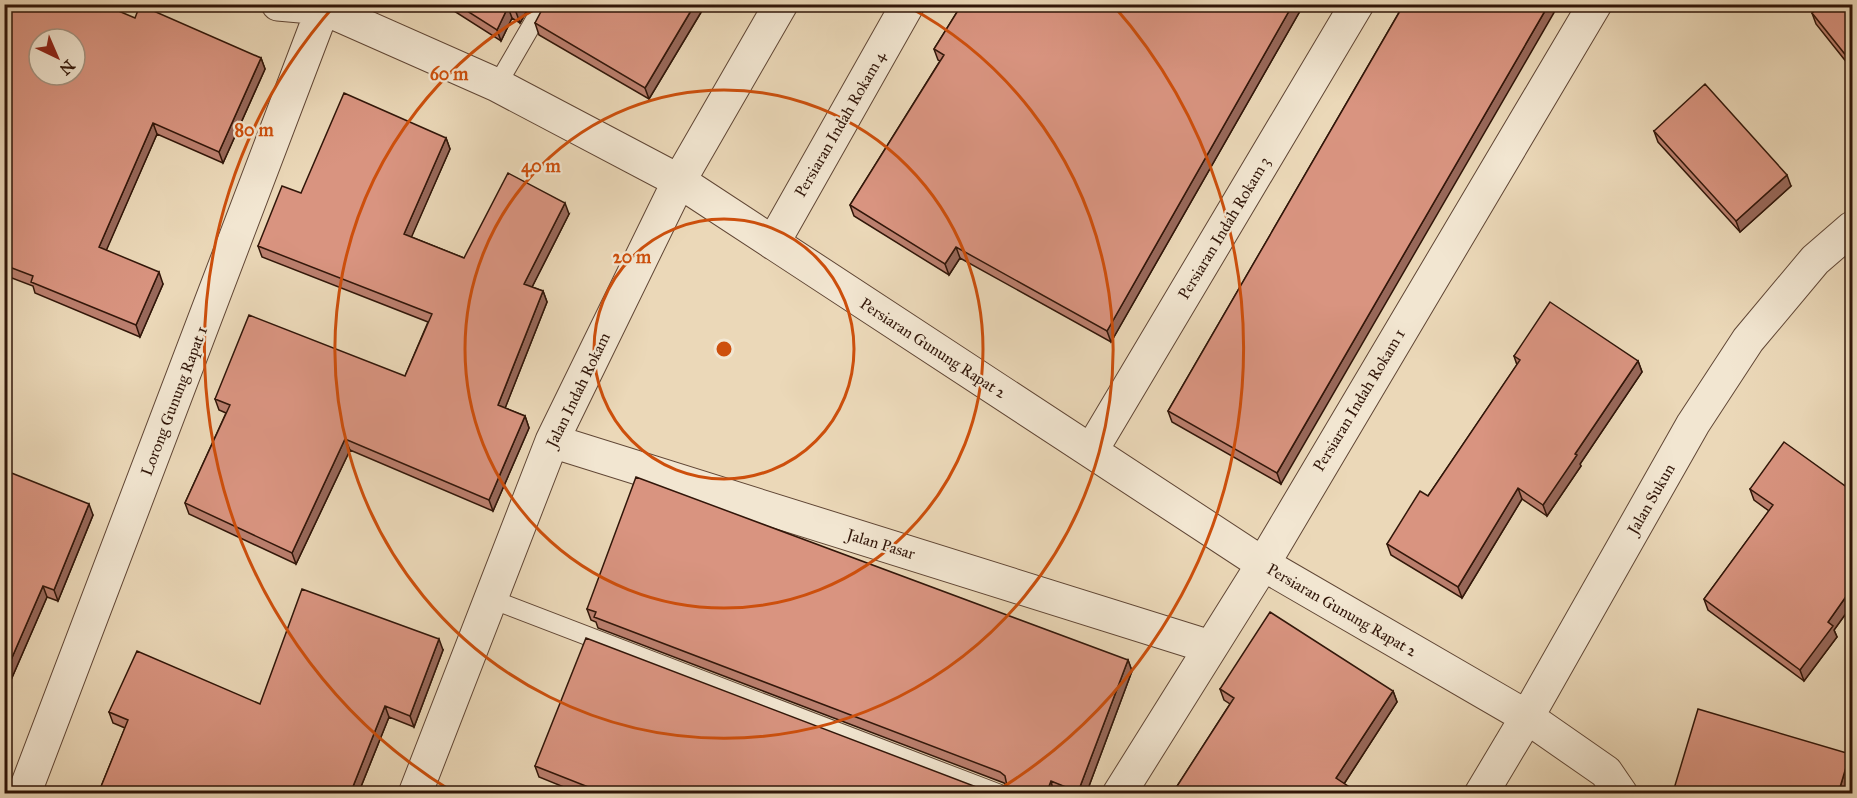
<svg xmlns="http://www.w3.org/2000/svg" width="1857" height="798" viewBox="0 0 1857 798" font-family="'IM FELL Great Primer',serif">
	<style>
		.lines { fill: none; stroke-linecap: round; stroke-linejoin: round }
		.lane-casing { stroke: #604635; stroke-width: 20 }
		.street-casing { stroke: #604635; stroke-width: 35 }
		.lane { stroke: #f2e6d1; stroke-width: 18 }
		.street { stroke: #f2e6d1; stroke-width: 33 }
		.wall { fill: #bb7f6e; stroke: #311609; stroke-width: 1.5 }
		.shaded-wall { fill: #98685a; stroke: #311609; stroke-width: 1.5 }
		.building { fill: #d99480; stroke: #311609; stroke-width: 1.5; fill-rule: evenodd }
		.ring { fill: none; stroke: #cd4f0c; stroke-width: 3 }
		.labels { text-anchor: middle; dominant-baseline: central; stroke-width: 4.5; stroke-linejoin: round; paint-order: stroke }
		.street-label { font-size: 16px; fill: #311609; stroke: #f2e6d1 }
		.centre { fill: #cd4f0c; stroke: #f2e6d1; stroke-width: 3 }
		.ring-label { font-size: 18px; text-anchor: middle; font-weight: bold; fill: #cd4f0c; stroke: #f2e6d1; stroke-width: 4.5; stroke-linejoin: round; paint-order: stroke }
	</style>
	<rect width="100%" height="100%" fill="#ebd8b8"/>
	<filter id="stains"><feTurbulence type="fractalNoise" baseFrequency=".00333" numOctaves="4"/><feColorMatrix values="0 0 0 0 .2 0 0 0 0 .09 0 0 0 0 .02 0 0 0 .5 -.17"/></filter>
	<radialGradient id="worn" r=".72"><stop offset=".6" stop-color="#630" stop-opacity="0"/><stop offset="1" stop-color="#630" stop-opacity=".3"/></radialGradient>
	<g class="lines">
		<defs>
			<path id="lane" d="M497 85 544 4
				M491 599 1000 794"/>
			<path id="street" d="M278 4 323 8 497 85 679 181 1263 564 1527 717 1606 772 1621 794
				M773 243 908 4
				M552 441 1210 647
				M1091 451 1357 4
				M24 794 323 8
				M415 794 552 441 679 181 781 4
				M1119 794 1263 564 1595 4
				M1481 794 1527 717 1693 424 1748 340 1815 260 1852 228"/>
		</defs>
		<use href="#lane" class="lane-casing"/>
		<use href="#street" class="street-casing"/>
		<use href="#lane" class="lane"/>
		<use href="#street" class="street"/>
	</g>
	<path class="wall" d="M4 4 135 18 261 58 265 69 223 163 157 134 106 250 163 284 140 337 35 293 33 286 4 275Z
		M443 4H531L520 23 512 18 501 41Z
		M706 4 649 99 539 35 535 23Z
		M962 4H1304L1111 342 960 258 949 275 854 216 850 205 940 61 938 60 934 49Z
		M1404 4 1281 484 1172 422 1168 411Z
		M1852 4V69L1816 24 1812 13Z
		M1654 131 1791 186 1740 232 1658 142Z
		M446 138 450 149 411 237 464 258 569 214 532 287 543 291 547 302 505 408 525 416 529 428 493 511 350 450 296 564 189 514 185 503 226 413 219 410 215 399 405 376 428 322 262 257 258 246 301 193Z
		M1514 356 1638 361 1642 372 1580 464 1581 466 1547 516 1522 499 1462 598 1391 555 1387 544 1428 496 1517 365Z
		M4 470 93 515 58 601 47 597 4 696Z
		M1750 489 1852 491V605L1834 630 1837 637 1804 681 1708 610 1704 599 1769 511 1754 500Z
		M587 609 1128 660 1132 671 1086 794H1058L1055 792 1054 794H581L539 777 535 766 992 793 1003 792 1007 786 1004 783 598 628 596 622 591 620Z
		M443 650 414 727 389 717 358 794H98L125 728 113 723 109 712 260 704Z
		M1220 689 1393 691 1397 702 1344 784 1172 794 1230 704 1224 700Z"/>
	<path class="shaded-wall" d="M520 4H531L520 23 516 12Z
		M695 4H706L649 99 645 88Z
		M1293 4H1304L1111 342 1107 331Z
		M1549 4H1559L1281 484 1277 473Z
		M508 7 512 18 501 41 497 30Z
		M261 58 265 69 223 163 219 152Z
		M153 123 157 134 103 258 99 247Z
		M446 138 450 149 408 245 404 234Z
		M1787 175 1791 186 1740 232 1736 221Z
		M565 203 569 214 528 295 524 284Z
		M956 247 960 258 949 275 945 264Z
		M159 272 163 284 140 337 136 325Z
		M543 291 547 302 502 416 498 405Z
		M1638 361 1642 372 1580 464 1581 466 1547 516 1543 505 1575 454Z
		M525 416 529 428 493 511 489 500Z
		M345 439 350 450 296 564 292 553Z
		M1518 488 1522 499 1462 598 1458 587Z
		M89 504 93 515 58 601 54 590Z
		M43 586 47 597 4 696V676Z
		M1852 588V605L1834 630 1837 637 1804 681 1800 670 1828 622Z
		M439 639 443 650 414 727 410 716Z
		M1128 660 1132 671 1086 794H1079L1078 792Z
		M1393 691 1397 702 1340 790 1336 778Z
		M385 706 389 717 358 794H350Z
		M1850 754 1852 762V770L1846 794H1838Z
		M1051 781 1054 794H1046Z"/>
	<path class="building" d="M4 4H102L135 18 140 5 261 58 219 152 153 123 99 247 159 272 136 325 31 282 33 276 4 265ZM39 39H75V75H39Z
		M456 4H520L516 12 508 7 497 30Z
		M545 4H695L645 88 535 23Z
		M962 4H1293L1107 331 956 247 945 264 850 205 944 55 934 49Z
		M1404 4H1549L1277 473 1168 411Z
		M1823 4H1852V63L1812 13Z
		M1705 84 1787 175 1736 221 1654 131Z
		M344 93 446 138 404 234 464 258 508 173 565 203 524 284 543 291 498 405 525 416 489 500 345 439 292 553 185 503 230 405 215 399 249 315 405 376 432 314 258 246 282 186 301 193Z
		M1550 302 1638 361 1575 454 1577 455 1543 505 1518 488 1458 587 1387 544 1420 491 1428 496 1520 360 1514 356Z
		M1852 338V345L1849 342Z
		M1784 442 1852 491V588L1828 622 1833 626 1800 670 1704 599 1773 505 1750 489Z
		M4 470 89 504 54 590 43 586 4 676Z
		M636 477 1128 660 1078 792 1051 781 1046 794H606L535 766 586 638 992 793 1003 792 1007 786 1005 776 1000 772 594 617 596 612 587 609Z
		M302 589 439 639 410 716 385 706 350 794H98L128 720 109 712 137 651 260 704Z
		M1270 612 1393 691 1336 778 1360 794H1172L1234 698 1220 689Z
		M1698 709 1850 754 1838 794H1677L1673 792Z"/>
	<g class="ring">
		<circle cx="724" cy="349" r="130"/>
		<circle cx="724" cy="349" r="259"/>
		<path d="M907 6A389 389 0 1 1 541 6"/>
		<path d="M453 792A519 519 0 0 1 335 5M1113 5A519 519 0 0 1 995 792"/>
	</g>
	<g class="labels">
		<g class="street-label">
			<text transform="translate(840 124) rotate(-60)">Persiaran Indah Rokam 4</text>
			<text transform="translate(1224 228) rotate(-59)">Persiaran Indah Rokam 3</text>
			<text transform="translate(933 348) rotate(33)">Persiaran Gunung Rapat 2</text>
			<text transform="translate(578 390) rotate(-64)">Jalan Indah Rokam</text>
			<text transform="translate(1359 400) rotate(-59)">Persiaran Indah Rokam 1</text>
			<text transform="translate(174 401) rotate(-69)">Lorong Gunung Rapat 1</text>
			<text transform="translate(1651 499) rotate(-60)">Jalan Sukun</text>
			<text transform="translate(881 544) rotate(17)">Jalan Pasar</text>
			<text transform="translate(1342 610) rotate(30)">Persiaran Gunung Rapat 2</text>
		</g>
	</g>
	<circle cx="724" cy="349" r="9" class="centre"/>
	<g class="ring-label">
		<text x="449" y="80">60 m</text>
		<text x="254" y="136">80 m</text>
		<text x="541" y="172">40 m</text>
		<text x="632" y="263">20 m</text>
	</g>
	<rect width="1857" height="798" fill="none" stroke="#ebd8b8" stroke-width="24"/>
	<rect x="6" y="6" width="1845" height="786" fill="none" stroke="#311609" stroke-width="3"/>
	<rect x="12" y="12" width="1833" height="774" fill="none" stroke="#311609" stroke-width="1.5"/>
	<g transform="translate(57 57) rotate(136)"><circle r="28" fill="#f2e6d1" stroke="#a59381" stroke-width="1.5"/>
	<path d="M0-4.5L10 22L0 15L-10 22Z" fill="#8f2418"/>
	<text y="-9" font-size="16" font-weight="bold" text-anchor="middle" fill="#311609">N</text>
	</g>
	<rect width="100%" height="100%" filter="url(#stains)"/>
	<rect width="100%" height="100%" fill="url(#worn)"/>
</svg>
